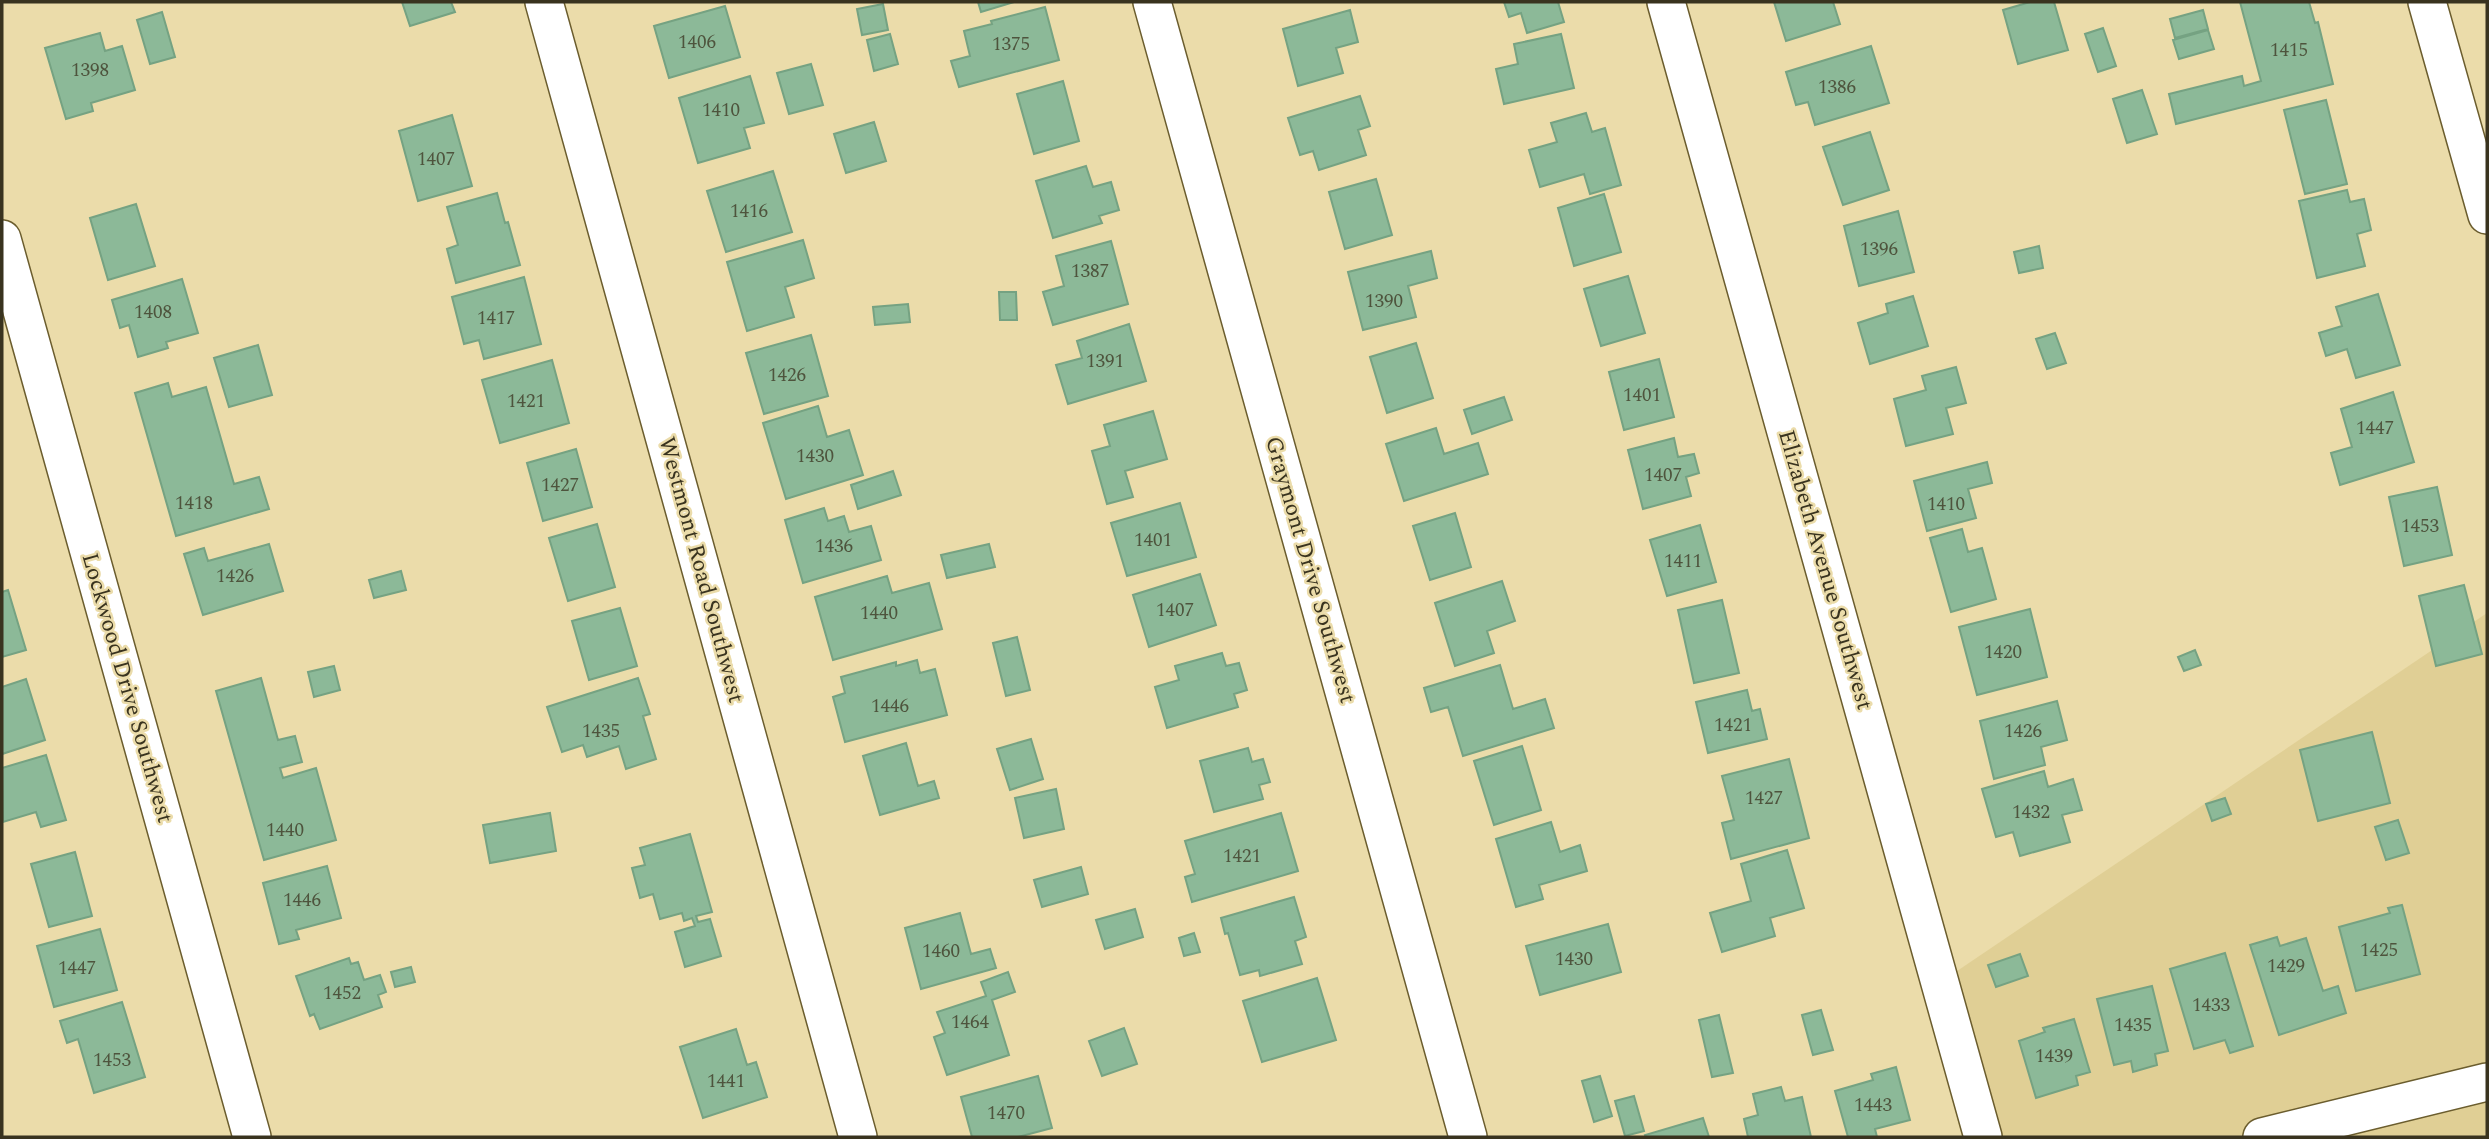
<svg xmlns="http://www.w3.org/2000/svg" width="2489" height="1139" viewBox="0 0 2489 1139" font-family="Spectral,serif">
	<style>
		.built { fill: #e0cf95 }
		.building { fill: #8cb998; stroke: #75a282; stroke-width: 2 }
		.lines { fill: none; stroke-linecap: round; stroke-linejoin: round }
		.minor-casing { stroke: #6b5d2e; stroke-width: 40 }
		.minor { stroke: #fff; stroke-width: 37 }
		.labels { text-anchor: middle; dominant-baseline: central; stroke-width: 5; stroke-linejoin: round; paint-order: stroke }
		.number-label { font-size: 19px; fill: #4e543d }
		.street-label { font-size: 23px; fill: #39331f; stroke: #ebdcaa }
	</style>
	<rect width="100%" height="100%" fill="#ebdcaa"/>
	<path class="built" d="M2487 613V1137H1962L1926 992Z"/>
	<path class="building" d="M402 2H451L455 12 410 26Z
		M978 2H1014L981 12Z
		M1504 2H1558L1564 22 1527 33 1521 13 1509 17Z
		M1774 2H1833L1840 24 1786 41Z
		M2030 2H2054L2068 50 2018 64 2003 10Z
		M2240 2H2309L2315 23 2318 22 2333 84 2176 124 2169 94 2242 76 2244 86 2261 81Z
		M883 4 888 30 862 35 857 9Z
		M725 6 740 57 669 78 654 26Z
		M1045 7 1059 60 959 87 951 61 970 56 964 31 992 24 991 21Z
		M1350 10 1358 42 1336 48 1343 73 1298 86 1283 29Z
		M2203 10 2208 29 2175 38 2170 19Z
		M162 12 175 57 150 64 137 20Z
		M2103 28 2116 66 2098 72 2085 34Z
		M2208 30 2214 49 2179 59 2173 40Z
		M100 33 105 51 122 46 135 90 91 103 93 111 66 119 45 48Z
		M890 34 898 64 874 71 867 40Z
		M1561 34 1574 88 1504 104 1496 69 1518 64 1514 44Z
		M1871 46 1889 103 1815 125 1808 102 1796 105 1786 72Z
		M811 64 823 105 789 114 777 73Z
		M750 76 764 123 744 128 750 148 698 163 679 98Z
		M1063 81 1079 141 1034 154 1017 94Z
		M2142 90 2157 134 2127 143 2113 99Z
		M1360 96 1370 126 1358 130 1366 155 1319 170 1313 151 1300 155 1288 118Z
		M2326 100 2347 184 2305 194 2284 110Z
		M1586 113 1592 132 1605 128 1621 185 1590 194 1584 174 1540 187 1529 150 1557 142 1551 123Z
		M452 115 472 186 418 201 399 131Z
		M874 122 886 161 846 173 834 134Z
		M1870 132 1889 190 1843 205 1823 147Z
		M1086 166 1093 187 1111 182 1119 210 1099 216 1102 223 1053 238 1036 181Z
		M773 171 792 232 726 252 707 191Z
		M1376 179 1392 235 1345 249 1329 192Z
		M2347 190 2350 202 2364 199 2371 230 2357 234 2365 266 2317 278 2299 201Z
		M497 193 505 223 508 222 520 265 456 283 447 249 458 245 447 207Z
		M1604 194 1621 252 1574 266 1558 208Z
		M136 204 155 266 108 280 90 218Z
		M1898 211 1914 272 1859 286 1844 226Z
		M803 240 814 278 785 287 794 317 747 331 727 262Z
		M1111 241 1128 304 1053 325 1043 292 1064 286 1056 256Z
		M2039 246 2043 268 2019 273 2014 252Z
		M1431 251 1437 278 1408 286 1416 317 1363 330 1348 272Z
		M1628 276 1645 333 1601 346 1584 289Z
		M524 277 541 344 484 359 479 340 464 344 452 297Z
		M182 279 198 333 166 342 168 348 138 357 129 325 120 328 112 300Z
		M999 292H1016L1017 320H1000Z
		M2378 294 2400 365 2356 378 2347 349 2326 356 2319 333 2342 326 2336 307Z
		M1913 296 1928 346 1870 364 1858 323 1888 313 1886 304Z
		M908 304 910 322 875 325 873 307Z
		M1129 324 1146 381 1068 404 1056 365 1082 358 1077 341Z
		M2055 333 2066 363 2047 369 2036 339Z
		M811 335 828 396 764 414 746 353Z
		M1416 343 1433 398 1387 413 1370 357Z
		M258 345 272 395 229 407 214 358Z
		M1659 359 1674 417 1624 430 1609 372Z
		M552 360 569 423 500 443 482 380Z
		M1956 367 1966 403 1946 408 1953 434 1906 446 1894 399 1926 390 1922 376Z
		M168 383 172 397 206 387 234 484 259 477 269 509 176 536 135 393Z
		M2393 392 2414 462 2340 485 2331 453 2352 447 2341 409Z
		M1504 397 1512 420 1472 434 1464 410Z
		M818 406 827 437 849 430 863 475 786 499 763 423Z
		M1153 411 1167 459 1125 471 1133 497 1107 504 1092 451 1110 446 1104 425Z
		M1436 428 1444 454 1478 443 1488 474 1404 501 1386 444Z
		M1674 438 1678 457 1694 454 1699 473 1686 477 1691 496 1643 509 1628 450Z
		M576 449 592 507 543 521 527 463Z
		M1987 462 1992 483 1968 489 1976 518 1927 531 1914 481Z
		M893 471 901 495 858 509 851 485Z
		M2437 487 2452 555 2404 566 2389 497Z
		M1180 503 1196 557 1127 576 1111 523Z
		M824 508 828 521 844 516 849 532 871 526 881 560 803 583 785 520Z
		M1455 513 1471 567 1430 580 1413 526Z
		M597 524 615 587 568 601 549 538Z
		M1700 525 1716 582 1667 596 1650 540Z
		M1962 529 1968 552 1982 548 1996 599 1951 612 1930 538Z
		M269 544 283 591 203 615 184 554 204 548 208 561Z
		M989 544 995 567 947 578 941 555Z
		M401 571 406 590 374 598 369 580Z
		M1200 574 1216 625 1149 647 1133 595Z
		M887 576 892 593 929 583 942 629 833 660 815 597Z
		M1502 581 1515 621 1487 631 1494 653 1455 666 1435 603Z
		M2464 585 2482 654 2436 666 2419 596Z
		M8 590 26 650 2 657V592Z
		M1722 600 1739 673 1694 683 1678 610Z
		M620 608 637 666 589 680 572 621Z
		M2030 609 2047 677 1977 695 1959 627Z
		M1017 637 1030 690 1006 696 993 643Z
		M2195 650 2201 665 2184 671 2178 657Z
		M1222 653 1226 666 1239 663 1247 690 1234 694 1238 707 1167 728 1155 687 1179 680 1175 666Z
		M917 660 920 673 935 669 947 715 845 742 833 697 845 693 841 677 896 662V666Z
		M1500 665 1513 709 1545 699 1554 728 1463 756 1448 707 1431 712 1424 688Z
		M334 666 340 690 314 697 308 672Z
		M261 678 278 740 295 736 302 762 280 768 283 778 316 768 336 840 264 860 216 691Z
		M638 678 650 714 643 716 656 759 626 769 619 746 587 757 583 745 562 752 547 707Z
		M26 679 45 740 2 754V687Z
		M1747 690 1752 711 1760 709 1767 739 1708 753 1696 702Z
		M2057 701 2067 740 2041 747 2045 765 1994 779 1980 721Z
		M2372 732 2390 803 2318 821 2300 750Z
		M1031 739 1043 779 1010 790 997 749Z
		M906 743 918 786 934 781 939 798 880 815 863 756Z
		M1522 746 1541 810 1494 825 1474 761Z
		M1248 748 1252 762 1263 759 1270 782 1259 785 1263 799 1214 812 1200 761Z
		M46 755 66 820 41 827 36 812 3 822 2 768Z
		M1789 759 1809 838 1731 859 1722 823 1734 820 1722 776Z
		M2044 771 2048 787 2073 779 2082 810 2062 815 2070 842 2020 856 2013 832 1996 837 1982 789Z
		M1056 789 1064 829 1024 838 1015 798Z
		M2225 798 2231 814 2212 821 2206 804Z
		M550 813 556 851 490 863 483 825Z
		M1281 813 1298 871 1192 902 1185 877 1195 874 1185 841Z
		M2398 820 2409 853 2386 860 2375 827Z
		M1551 822 1560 852 1580 845 1587 871 1539 885 1543 899 1516 907 1496 839Z
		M690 834 712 912 696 916 698 922 710 919 721 956 685 967 675 932 695 926 692 918 684 921 682 913 660 919 653 894 640 898 632 868 645 865 640 848Z
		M1787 850 1804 908 1770 918 1775 936 1722 952 1710 913 1751 901 1741 864Z
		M75 852 92 916 49 927 31 864Z
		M327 866 341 918 296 930 299 939 279 944 263 883Z
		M1081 867 1088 894 1042 907 1034 880Z
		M1294 897 1306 937 1295 941 1302 964 1260 976 1259 970 1240 975 1228 933 1225 934 1221 918Z
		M2402 905 2420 974 2356 991 2339 927 2390 913 2388 908Z
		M1135 909 1143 937 1105 949 1096 920Z
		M960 913 971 954 990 949 996 968 921 989 905 928Z
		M1608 924 1621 972 1540 995 1526 946Z
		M100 929 117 990 54 1007 37 946Z
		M1194 933 1200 952 1184 956 1179 938Z
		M2277 937 2280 946 2306 938 2323 991 2338 986 2346 1013 2279 1035 2250 945Z
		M2225 953 2253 1046 2230 1053 2225 1040 2194 1049 2170 969Z
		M2020 954 2028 976 1996 987 1988 965Z
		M349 958 351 964 358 962 364 980 380 975 386 992 378 995 382 1007 320 1029 314 1014 310 1016 296 976Z
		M411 967 415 982 395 987 391 972Z
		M1008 972 1015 992 992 1000 1009 1055 947 1075 934 1037 945 1033 937 1012 986 996 981 982Z
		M1317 978 1336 1040 1262 1062 1243 1001Z
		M2152 986 2168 1051 2155 1054 2157 1065 2133 1072 2131 1061 2114 1065 2097 999Z
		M122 1002 145 1077 94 1093 78 1039 67 1043 60 1021Z
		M1821 1010 1833 1050 1813 1055 1802 1015Z
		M1719 1015 1733 1073 1712 1077 1699 1020Z
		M2074 1019 2090 1072 2076 1076 2078 1085 2036 1098 2019 1041 2045 1032 2043 1028Z
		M1124 1028 1137 1064 1102 1076 1089 1041Z
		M736 1029 747 1065 756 1062 767 1097 703 1118 680 1047Z
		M1896 1067 1910 1120 1875 1129 1877 1137H1848L1835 1091 1873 1080 1871 1074Z
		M1038 1076 1052 1128 1018 1137H972L961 1097Z
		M1600 1076 1612 1116 1594 1122 1582 1081Z
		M1781 1087 1785 1101 1802 1097 1811 1137H1748L1744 1119 1758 1115 1753 1094Z
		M1634 1096 1644 1131 1625 1136 1615 1101Z
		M1703 1118 1709 1137H1646L1645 1135Z"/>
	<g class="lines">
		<defs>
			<path id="minor" d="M544 2 858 1137
				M1152 2 1468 1137
				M1666 2 1983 1137
				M2427 2 2487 215
				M2 239 252 1137
				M2262 1137 2487 1082"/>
		</defs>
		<use href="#minor" class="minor-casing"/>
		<use href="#minor" class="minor"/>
	</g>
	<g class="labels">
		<g class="number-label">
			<text x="697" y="42">1406</text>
			<text x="1011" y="44">1375</text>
			<text x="2289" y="50">1415</text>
			<text x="90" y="70">1398</text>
			<text x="1837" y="87">1386</text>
			<text x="721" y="110">1410</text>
			<text x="436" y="159">1407</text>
			<text x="749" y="211">1416</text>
			<text x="1879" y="249">1396</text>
			<text x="1090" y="271">1387</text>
			<text x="1384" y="301">1390</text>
			<text x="153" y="312">1408</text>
			<text x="496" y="318">1417</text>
			<text x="1105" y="361">1391</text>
			<text x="787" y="375">1426</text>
			<text x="1642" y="395">1401</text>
			<text x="526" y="401">1421</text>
			<text x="2375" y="428">1447</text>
			<text x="815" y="456">1430</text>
			<text x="1663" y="475">1407</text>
			<text x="560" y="485">1427</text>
			<text x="194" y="503">1418</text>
			<text x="1946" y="504">1410</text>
			<text x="2420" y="526">1453</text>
			<text x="1153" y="540">1401</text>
			<text x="834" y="546">1436</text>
			<text x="1683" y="561">1411</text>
			<text x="235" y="576">1426</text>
			<text x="1175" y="610">1407</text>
			<text x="879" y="613">1440</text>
			<text x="2003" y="652">1420</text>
			<text x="890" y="706">1446</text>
			<text x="1733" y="725">1421</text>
			<text x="601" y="731">1435</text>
			<text x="2023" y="731">1426</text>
			<text x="1764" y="798">1427</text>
			<text x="2031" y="812">1432</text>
			<text x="285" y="830">1440</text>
			<text x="1242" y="856">1421</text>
			<text x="302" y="900">1446</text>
			<text x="2379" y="950">1425</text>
			<text x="941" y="951">1460</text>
			<text x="1574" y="959">1430</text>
			<text x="2286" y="966">1429</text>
			<text x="77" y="968">1447</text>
			<text x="342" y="993">1452</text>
			<text x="2211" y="1005">1433</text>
			<text x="970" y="1022">1464</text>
			<text x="2133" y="1025">1435</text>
			<text x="2054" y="1056">1439</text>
			<text x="112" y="1060">1453</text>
			<text x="726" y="1081">1441</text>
			<text x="1873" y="1105">1443</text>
			<text x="1006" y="1113">1470</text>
		</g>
		<g class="street-label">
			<text transform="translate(701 570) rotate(75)">Westmont Road Southwest</text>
			<text transform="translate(1310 570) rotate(74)">Graymont Drive Southwest</text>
			<text transform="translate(1825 570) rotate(74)">Elizabeth Avenue Southwest</text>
			<text transform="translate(127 688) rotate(74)">Lockwood Drive Southwest</text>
		</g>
	</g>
	<rect width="2489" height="1139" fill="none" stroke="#39331f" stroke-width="7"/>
</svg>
